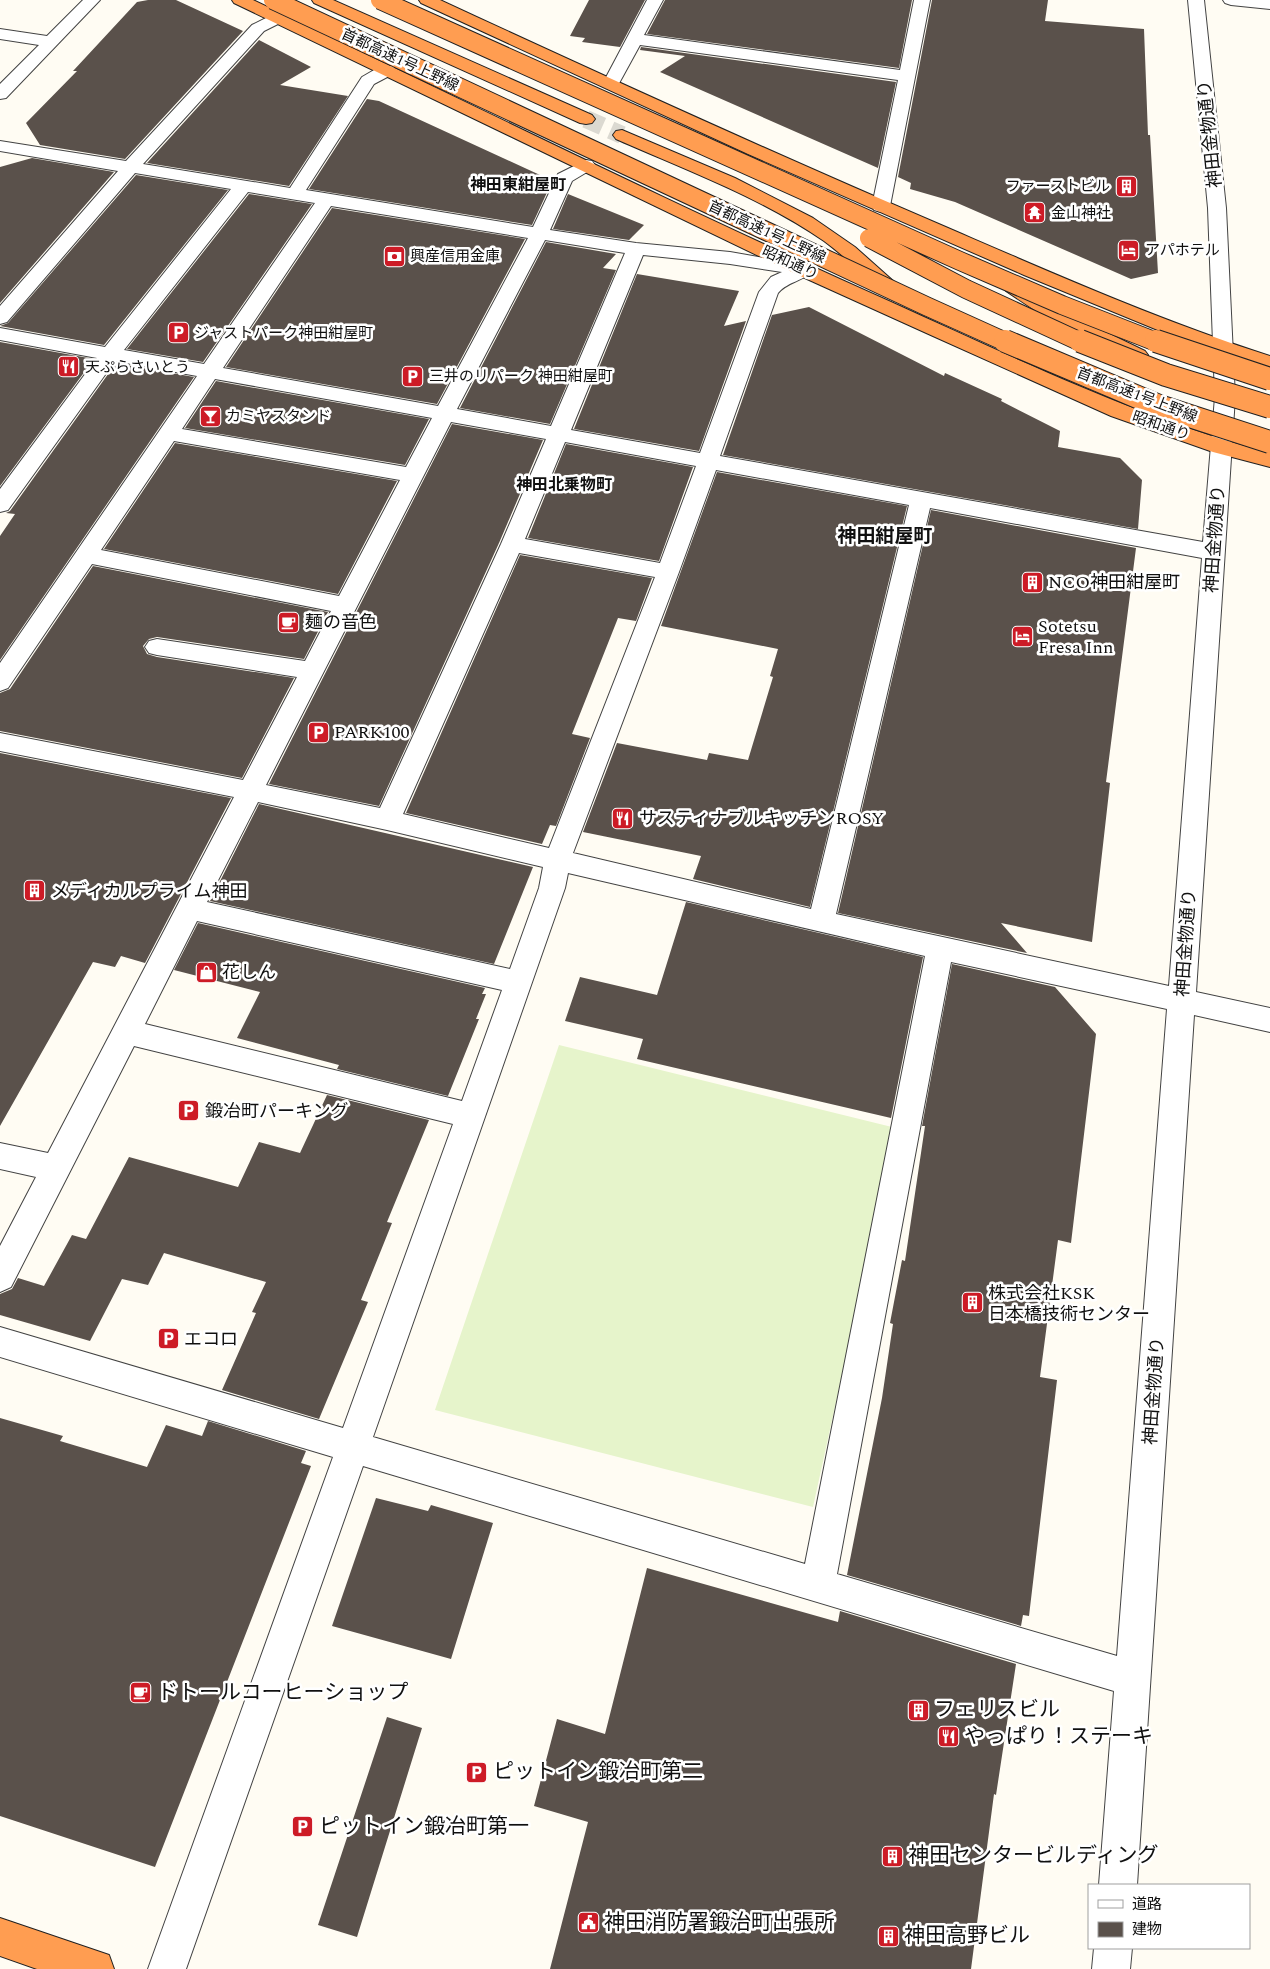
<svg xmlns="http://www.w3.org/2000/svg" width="1270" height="1969" viewBox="0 0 1270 1969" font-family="Spectral,'Noto Sans JP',serif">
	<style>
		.pitch { fill: #e6f4cb }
		.building { fill: #5a514b }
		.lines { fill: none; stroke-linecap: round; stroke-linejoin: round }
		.highway-tunnel { stroke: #dbd9d1; stroke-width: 18; stroke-dasharray: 18 9; stroke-linecap: butt }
		.minor-casing { stroke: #434343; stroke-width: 2 }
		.highway-casing { stroke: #212121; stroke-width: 2 }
		.minor { fill: #fff; fill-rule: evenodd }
		.highway { fill: #ff9d51; fill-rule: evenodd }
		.highway-bridge-far1-casing { stroke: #212121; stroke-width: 20; stroke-linecap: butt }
		.highway-bridge-casing { stroke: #212121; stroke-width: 24; stroke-linecap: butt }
		.highway-bridge-far1 { stroke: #ff9d51; stroke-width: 18 }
		.highway-bridge { stroke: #ff9d51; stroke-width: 22 }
		.labels { text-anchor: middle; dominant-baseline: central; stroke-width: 5; stroke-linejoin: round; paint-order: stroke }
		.far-street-label { font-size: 15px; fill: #101010; stroke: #fff }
		.far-poi-label { font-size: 15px; fill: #101010; stroke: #fff; text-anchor: start }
		.far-neighbourhood-label { font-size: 16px; font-weight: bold; fill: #101010; stroke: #fff }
		.street-label { font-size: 18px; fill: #101010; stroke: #fff }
		.poi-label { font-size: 18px; fill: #101010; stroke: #fff; text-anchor: start }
		.neighbourhood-label { font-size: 19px; font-weight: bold; fill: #101010; stroke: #fff }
		.near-poi-label { font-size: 21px; fill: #101010; stroke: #fff; text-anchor: start }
	</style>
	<rect width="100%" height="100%" fill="#fffcf3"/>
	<path class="pitch" d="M559 1045 896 1128 813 1507 435 1410Z"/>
	<path class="building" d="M148 0H176L243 31 125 159 40 145 26 123 77 71H73L137 2Z
		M589 0H645L620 47 582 42 585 38 570 36Z
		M665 0H912L899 68 647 34Z
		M932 0H1048L1045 21 1144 29 1148 135H1150L1158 273 1131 279 955 202 910 189 911 183 898 177Z
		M259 40 311 67 280 85 348 96 289 186 147 163Z
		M641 47 896 82 878 168 660 72 685 56 640 50Z
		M367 99 379 101 553 181 547 185 550 186 532 225 309 189Z
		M32 158 114 172 0 303V167Z
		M136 175 228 190 104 345 0 326 8 323Z
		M249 194 312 204 203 362 127 349Z
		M568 194 644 225 629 240 553 229Z
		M332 208 525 239 437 404 226 367Z
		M546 242 616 254 603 268 616 270 550 424 460 408Z
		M637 274 739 291 724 326 746 321 699 451 574 429Z
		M809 307 944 376 945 373 1002 399 1001 401 1060 431 1058 447 1120 458 1142 480 1138 529 723 455 772 315Z
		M0 342 94 359 0 486Z
		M116 363 194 377 0 660V536L15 514 6 513 10 511Z
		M216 381 429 419 405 465 185 428Z
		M452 424 543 440 499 543 379 806 269 784Z
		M175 443 397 481 338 594 104 549Z
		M566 444 693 467 659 561 528 538Z
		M717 472 907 506 810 907 693 879 701 856 583 832 617 743 707 760 709 753 748 760 773 677 770 676 778 649 661 626Z
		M931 510 1136 548 1106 782 1110 783 1092 942 1001 923 1027 953 838 913Z
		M520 555 652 578 636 621 618 618 572 734 590 738 556 826 550 825 542 844 406 813Z
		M93 566 328 612 304 659 157 637 149 639 143 646 147 654 157 657 294 678 242 778 0 731V693L10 689Z
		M0 753 231 798 145 963 121 956 115 967 93 962 0 1126Z
		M259 804 533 867 494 964 210 901Z
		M686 902 923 957 891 1118 637 1059 643 1039 565 1021 580 977 657 995Z
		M198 923 485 988 482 994H486L476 1019H479L448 1096 337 1069 339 1065 237 1038 260 992 174 970Z
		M952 964 1055 987 1096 1034 1071 1243 1058 1240 1040 1377 1057 1380 1029 1616 1023 1615 1021 1626 847 1575 882 1398 893 1324 890 1323 902 1260 905 1261 925 1126H922Z
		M327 1095 429 1120 387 1222 392 1223 361 1300 368 1302 319 1419 222 1390 256 1313 252 1312 266 1282 164 1253 148 1285 122 1279 90 1341 0 1315V1294L12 1289 18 1278 44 1286 72 1235 86 1239 129 1157 238 1187 259 1142 300 1153Z
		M0 1418 63 1436 60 1441 147 1467 166 1425 202 1436 208 1421 306 1451 301 1463 311 1466 155 1867 0 1816Z
		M376 1498 428 1511 431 1505 493 1523 451 1659 332 1626Z
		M647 1568 838 1622 840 1611 1016 1664 996 1795 994 1794 971 1969H550L588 1822 534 1806 557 1719 605 1734Z
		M387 1717 422 1728 357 1937 318 1925Z"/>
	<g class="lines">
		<path class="highway-tunnel" d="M586 119 622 135"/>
		<defs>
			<path id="minor" d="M83 0H100L6 98 0 99V84L39 45 0 39V29L47 36Z
				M647 0H663L644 35 900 70 914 0H930L890 206 888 210 881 212 874 210 872 206 898 80 640 45 617 87H605L603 83Z
				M1188 0H1204L1226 208 1235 397 1196 992 1270 1008V1032L1194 1015 1137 1885H1099L1114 1691 363 1466 186 1969H148L333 1457 0 1357V1327L343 1428 453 1124 134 1046 11 1287 0 1292V1246L36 1177 0 1169V1143L48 1153 234 797 0 751V733L243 780 297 677 157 655 149 653 145 647 149 641 157 639 305 661 331 611 92 564 8 688 0 691V663L197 376 115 361 8 510 0 512V489L97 358 0 340V328L105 347 231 189 135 173 7 322 0 324V306L118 171 0 151V141L126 161 252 25 272 15H284L286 18 284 21 264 31 143 164 290 188 362 77 381 66H393L395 70 393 74 374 84 306 190 533 227 558 174 586 160 592 161 595 165 592 169 572 181 550 230 636 243 730 252 810 266 813 270C805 281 788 281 778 293L720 456 1203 542 1215 397 1208 208ZM248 192 315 203 204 364 124 350ZM331 206 528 238 438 406 223 368ZM545 240 625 253 551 426 457 409ZM643 255 730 264 782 272 771 277 759 292 700 453 571 430ZM215 379 432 418 406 467 182 429ZM451 422 546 439 501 544 380 808 266 785ZM174 441 400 480 339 596 101 550ZM565 442 696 466 660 563 525 539ZM716 470 909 505 811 909 573 853 679 572ZM930 508 1202 558 1169 986 836 914ZM519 553 655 577 549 848 403 814ZM258 802 387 830 543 867 539 888 510 969 207 902ZM568 873 925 956 805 1564 373 1437 565 888ZM197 921 502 990 462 1101 145 1024ZM951 962 1167 1009 1117 1656 837 1574Z
				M1223 0H1270V9L1231 5 1225 3Z
				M1094 1948H1132L1130 1969H1092Z"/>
			<path id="highway" d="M232 0H253C465 101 676 206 891 302 1015 358 1138 418 1270 453V467L1213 452 1111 416 933 336 796 274 234 3Z
				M312 0H333L592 115 595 119 592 123 586 124 580 123 314 3Z
				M419 0H440C606 77 773 153 941 225 1050 272 1158 320 1270 356V369L1182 340 1024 275 748 154 421 3Z
				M622 130 735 178 813 218 855 247 910 296 907 300 900 302 893 300C870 280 848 259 824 241 760 197 686 170 616 139L613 135 616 131Z
				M1013 281 1020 283 1062 311 1145 351 1148 355 1145 359 1138 361 1131 359 1048 319 1006 291 1003 287 1006 283Z
				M0 1918 109 1955 114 1969H37L0 1956Z"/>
		</defs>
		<use href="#minor" class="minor-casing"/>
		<use href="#highway" class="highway-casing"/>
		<use href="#minor" class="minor"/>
		<use href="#highway" class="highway"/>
		<defs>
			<path id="highway-bridge-far1" d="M273 0 926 306 1008 343
				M380 0 960 261 1062 305 1159 343
				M869 238 966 289 1083 343"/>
			<path id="highway-bridge" d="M1005 341 1159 406 1270 442
				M1080 341 1166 375 1270 407
				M1156 341 1270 379"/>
		</defs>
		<use href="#highway-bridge-far1" class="highway-bridge-far1-casing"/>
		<use href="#highway-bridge" class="highway-bridge-casing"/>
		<use href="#highway-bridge-far1" class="highway-bridge-far1"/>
		<use href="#highway-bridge" class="highway-bridge"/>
	</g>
	<defs>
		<symbol id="building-square" viewBox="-11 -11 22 22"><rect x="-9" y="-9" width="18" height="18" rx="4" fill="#cd1b26" stroke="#fff"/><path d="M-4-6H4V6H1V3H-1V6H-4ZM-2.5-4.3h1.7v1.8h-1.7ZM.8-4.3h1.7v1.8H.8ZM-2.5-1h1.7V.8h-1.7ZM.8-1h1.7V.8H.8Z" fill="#fff"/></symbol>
		<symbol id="temple-square" viewBox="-11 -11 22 22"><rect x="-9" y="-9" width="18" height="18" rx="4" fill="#cd1b26" stroke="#fff"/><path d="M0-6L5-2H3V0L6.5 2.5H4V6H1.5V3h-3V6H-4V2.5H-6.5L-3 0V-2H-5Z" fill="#fff"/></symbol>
		<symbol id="hotel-square" viewBox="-11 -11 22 22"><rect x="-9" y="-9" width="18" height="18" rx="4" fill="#cd1b26" stroke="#fff"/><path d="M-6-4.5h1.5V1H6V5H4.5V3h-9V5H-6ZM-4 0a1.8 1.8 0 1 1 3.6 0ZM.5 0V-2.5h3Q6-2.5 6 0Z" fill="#fff"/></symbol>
		<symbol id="bank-square" viewBox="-11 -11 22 22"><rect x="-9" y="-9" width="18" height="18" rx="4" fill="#cd1b26" stroke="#fff"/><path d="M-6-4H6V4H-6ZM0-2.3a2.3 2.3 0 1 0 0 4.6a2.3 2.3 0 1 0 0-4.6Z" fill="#fff"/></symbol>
		<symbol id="parking-square" viewBox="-11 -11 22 22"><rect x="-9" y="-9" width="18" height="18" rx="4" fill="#cd1b26" stroke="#fff"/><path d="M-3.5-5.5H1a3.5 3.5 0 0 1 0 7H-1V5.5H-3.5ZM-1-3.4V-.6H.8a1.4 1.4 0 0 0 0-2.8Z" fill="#fff"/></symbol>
		<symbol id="restaurant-square" viewBox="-11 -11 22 22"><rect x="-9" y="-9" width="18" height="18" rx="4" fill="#cd1b26" stroke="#fff"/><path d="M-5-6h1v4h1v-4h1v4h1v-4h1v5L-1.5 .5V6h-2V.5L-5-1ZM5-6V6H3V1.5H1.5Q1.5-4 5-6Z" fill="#fff"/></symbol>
		<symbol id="bar-square" viewBox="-11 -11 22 22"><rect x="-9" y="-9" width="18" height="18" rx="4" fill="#cd1b26" stroke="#fff"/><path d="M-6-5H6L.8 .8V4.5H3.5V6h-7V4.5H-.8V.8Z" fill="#fff"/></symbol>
		<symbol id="cafe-square" viewBox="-11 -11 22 22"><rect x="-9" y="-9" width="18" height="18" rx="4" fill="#cd1b26" stroke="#fff"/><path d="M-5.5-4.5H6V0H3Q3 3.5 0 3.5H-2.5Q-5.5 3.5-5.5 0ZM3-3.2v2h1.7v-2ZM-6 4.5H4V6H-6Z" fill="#fff"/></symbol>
		<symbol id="shop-square" viewBox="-11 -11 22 22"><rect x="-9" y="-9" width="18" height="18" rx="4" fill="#cd1b26" stroke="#fff"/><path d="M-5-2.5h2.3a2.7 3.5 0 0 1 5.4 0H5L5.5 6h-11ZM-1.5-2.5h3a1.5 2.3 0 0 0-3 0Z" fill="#fff"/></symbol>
		<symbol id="civic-square" viewBox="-11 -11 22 22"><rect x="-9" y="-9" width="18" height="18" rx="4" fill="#cd1b26" stroke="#fff"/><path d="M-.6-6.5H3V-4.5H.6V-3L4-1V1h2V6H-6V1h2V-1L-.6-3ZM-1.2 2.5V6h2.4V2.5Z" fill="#fff"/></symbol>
	</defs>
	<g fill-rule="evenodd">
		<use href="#building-square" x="1114" y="174" width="25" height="25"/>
		<use href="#temple-square" x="1022" y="200" width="25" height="25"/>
		<use href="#hotel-square" x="1116" y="238" width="25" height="25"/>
		<use href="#bank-square" x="382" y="244" width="25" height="25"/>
		<use href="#parking-square" x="166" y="320" width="25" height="25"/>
		<use href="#restaurant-square" x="56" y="354" width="25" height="25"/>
		<use href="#parking-square" x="400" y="364" width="25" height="25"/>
		<use href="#bar-square" x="198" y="404" width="25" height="25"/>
		<use href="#building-square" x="1020" y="570" width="25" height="25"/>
		<use href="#cafe-square" x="276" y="610" width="25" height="25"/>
		<use href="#hotel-square" x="1010" y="624" width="25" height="25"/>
		<use href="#parking-square" x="306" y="720" width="25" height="25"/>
		<use href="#restaurant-square" x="610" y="806" width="25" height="25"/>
		<use href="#building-square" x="22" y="878" width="25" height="25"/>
		<use href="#shop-square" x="194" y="960" width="25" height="25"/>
		<use href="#parking-square" x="176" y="1098" width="25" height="25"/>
		<use href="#building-square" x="960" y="1290" width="25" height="25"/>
		<use href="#parking-square" x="156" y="1326" width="25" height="25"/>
		<use href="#cafe-square" x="128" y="1680" width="25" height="25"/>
		<use href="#building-square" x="906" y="1698" width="25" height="25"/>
		<use href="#restaurant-square" x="936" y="1724" width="25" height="25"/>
		<use href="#parking-square" x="464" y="1760" width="25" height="25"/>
		<use href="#parking-square" x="290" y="1814" width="25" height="25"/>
		<use href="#building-square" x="880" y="1844" width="25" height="25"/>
		<use href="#civic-square" x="576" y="1910" width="25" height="25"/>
		<use href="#building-square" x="876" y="1924" width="25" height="25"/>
	</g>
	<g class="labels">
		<g class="far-street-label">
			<text transform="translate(400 60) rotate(25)">首都高速1号上野線</text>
			<text transform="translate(767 232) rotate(25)">首都高速1号上野線</text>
			<text transform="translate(790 263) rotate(25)">昭和通り</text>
			<text transform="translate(1137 395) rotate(21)">首都高速1号上野線</text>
			<text transform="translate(1161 426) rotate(19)">昭和通り</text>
		</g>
		<g class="far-poi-label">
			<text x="1110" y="186" text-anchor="end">ファーストビル</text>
			<text x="1051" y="213">金山神社</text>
			<text x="1145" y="250">アパホテル</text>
			<text x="410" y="256">興産信用金庫</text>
			<text x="194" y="333">ジャストパーク神田紺屋町</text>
			<text x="85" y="367">天ぷらさいとう</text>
			<text x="429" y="376">三井のリパーク 神田紺屋町</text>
			<text x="226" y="416">カミヤスタンド</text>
		</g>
		<g class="far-neighbourhood-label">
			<text x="518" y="185">神田東紺屋町</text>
			<text x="564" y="485">神田北乗物町</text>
		</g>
		<g class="street-label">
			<text transform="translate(1210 134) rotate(-96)">神田金物通り</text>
			<text transform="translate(1215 539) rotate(-86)">神田金物通り</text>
			<text transform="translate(1186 943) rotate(-86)">神田金物通り</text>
			<text transform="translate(1154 1391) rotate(-86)">神田金物通り</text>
		</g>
		<g class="poi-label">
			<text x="1048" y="582">NCO神田紺屋町</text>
			<text x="305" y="622">麺の音色</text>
			<text x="1038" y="626">Sotetsu<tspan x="1038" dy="21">Fresa Inn</tspan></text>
			<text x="334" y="732">PARK100</text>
			<text x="639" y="818">サスティナブルキッチンROSY</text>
			<text x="51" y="891">メディカルプライム神田</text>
			<text x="222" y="972">花しん</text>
			<text x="205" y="1111">鍛冶町パーキング</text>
			<text x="988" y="1293">株式会社KSK<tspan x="988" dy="21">日本橋技術センター</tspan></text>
			<text x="184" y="1339">エコロ</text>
		</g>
		<g class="neighbourhood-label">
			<text x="885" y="536">神田紺屋町</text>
		</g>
		<g class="near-poi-label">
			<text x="157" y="1693">ドトールコーヒーショップ</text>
			<text x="934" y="1710">フェリスビル</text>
			<text x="964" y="1737">やっぱり！ステーキ</text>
			<text x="493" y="1772">ピットイン鍛冶町第二</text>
			<text x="319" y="1827">ピットイン鍛冶町第一</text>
			<text x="908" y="1856">神田センタービルディング</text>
			<text x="604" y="1923">神田消防署鍛治町出張所</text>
			<text x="904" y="1936">神田高野ビル</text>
		</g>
	</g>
	<rect x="1088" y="1884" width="162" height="65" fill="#ffffff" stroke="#9f9f9f"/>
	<rect x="1098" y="1900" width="25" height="8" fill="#ffffff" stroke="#9f9f9f"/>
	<text x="1132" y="1909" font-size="15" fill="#101010">道路</text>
	<rect x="1098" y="1922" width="25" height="15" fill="#5a514b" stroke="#9f9f9f"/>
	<text x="1132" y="1934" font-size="15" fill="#101010">建物</text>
</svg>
